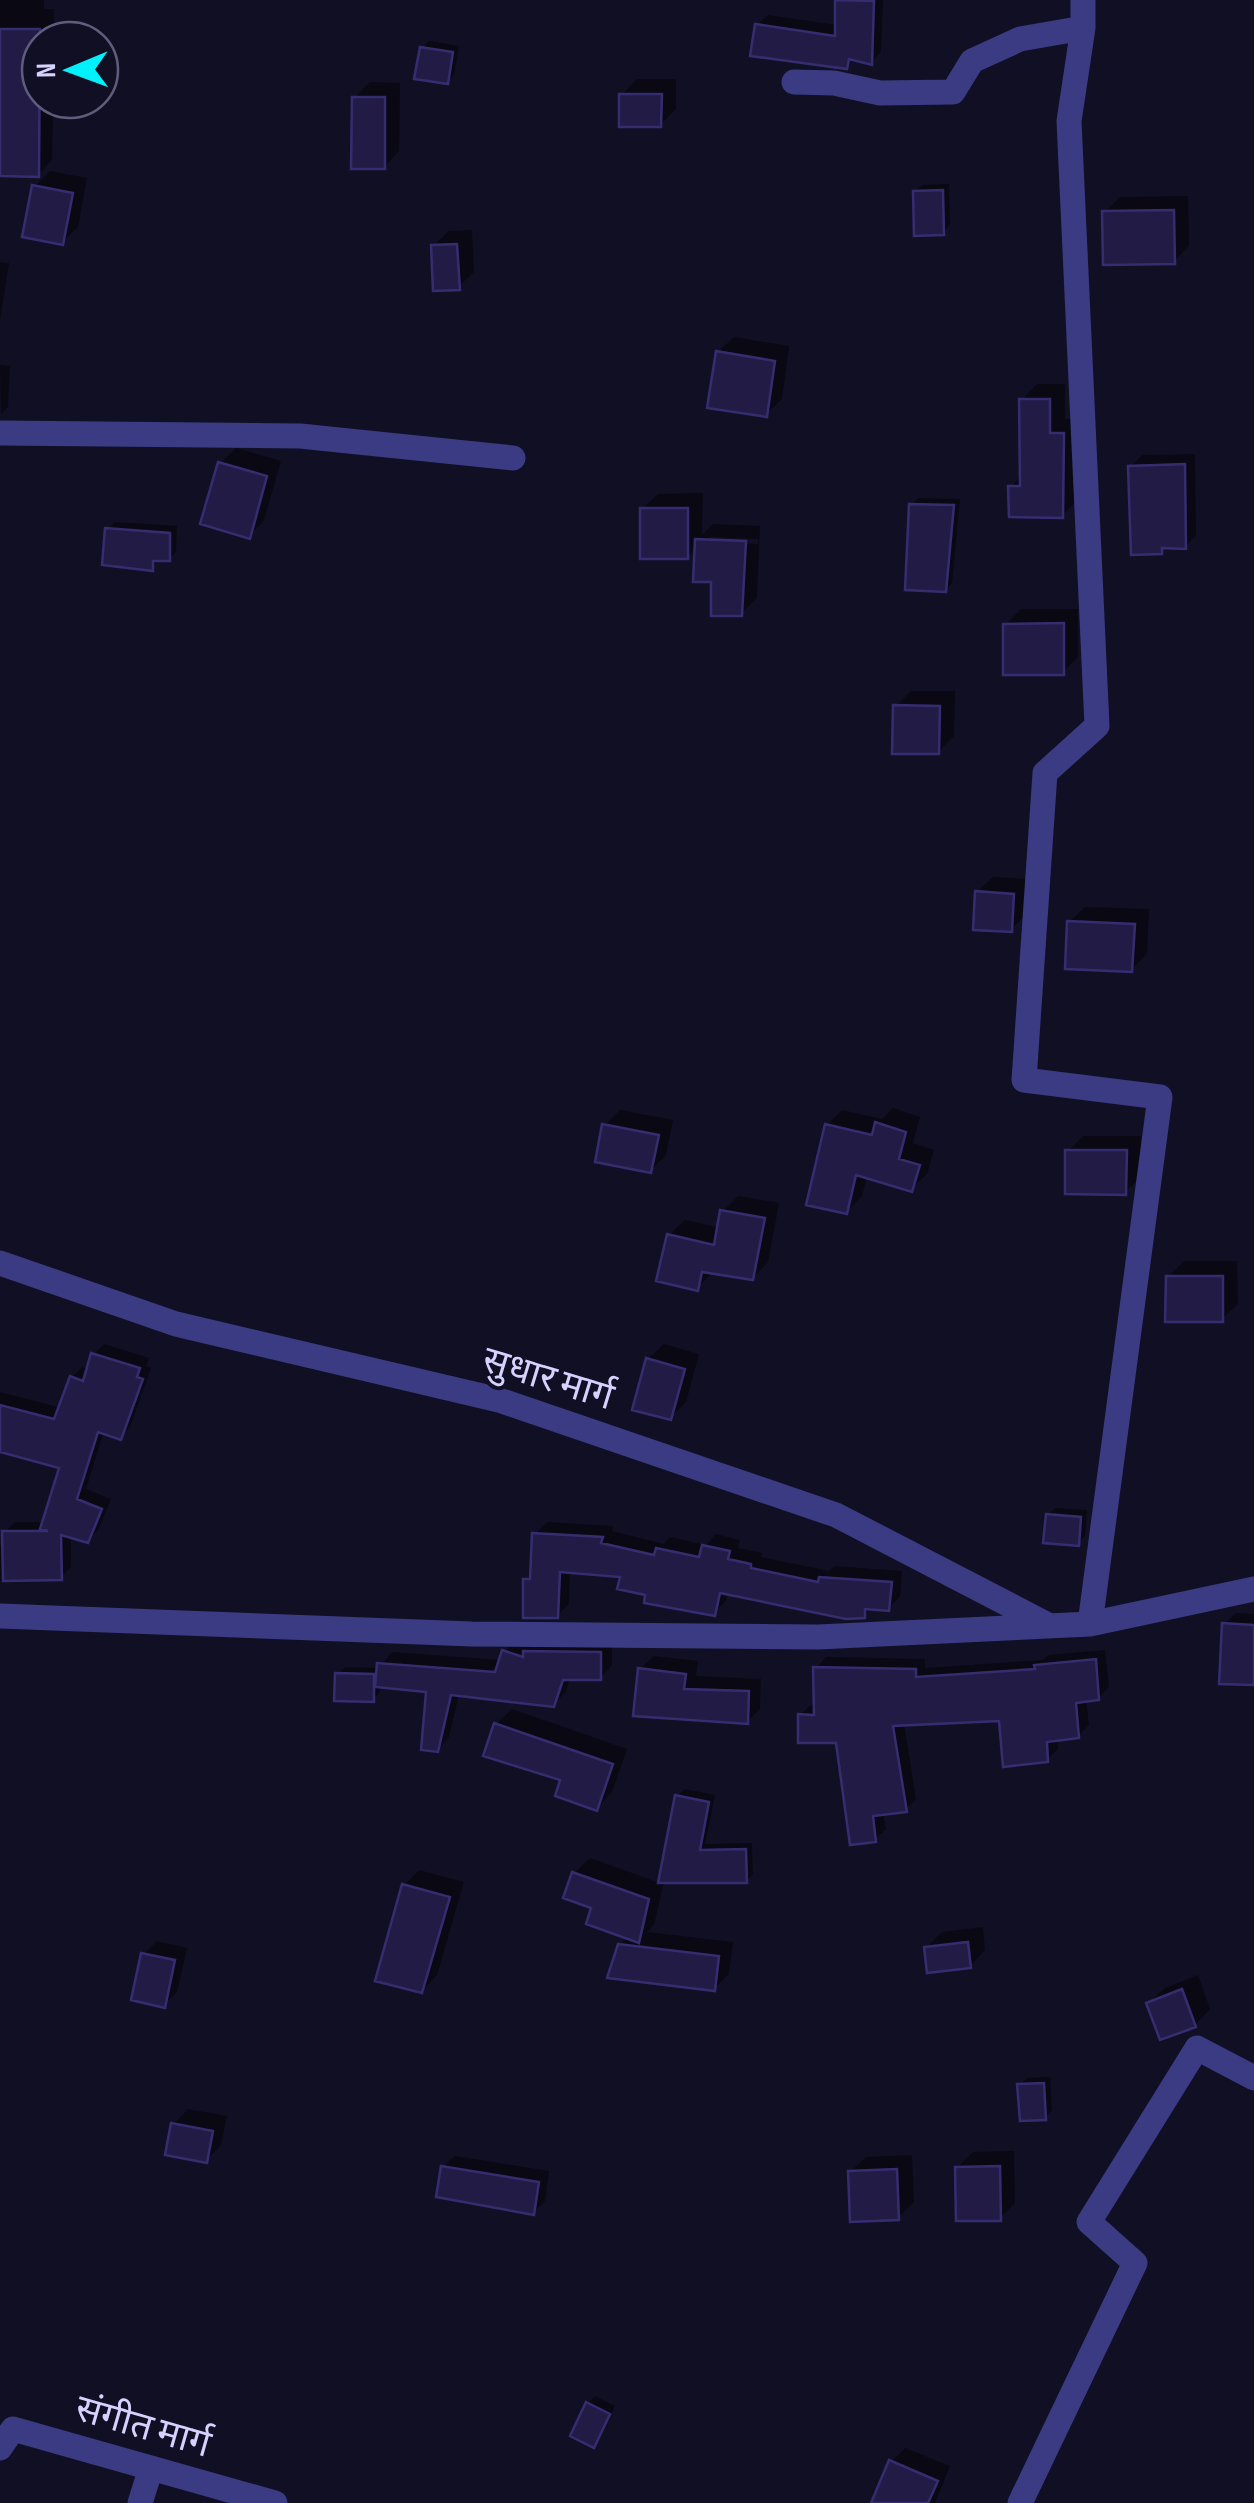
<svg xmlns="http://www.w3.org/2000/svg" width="1254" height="2503" viewBox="0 0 1254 2503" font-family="'Sofia Sans Condensed','Noto Sans Devanagari',sans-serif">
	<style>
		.shadow { fill: #0007; fill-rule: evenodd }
		.building { fill: #211b45; stroke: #362d71; stroke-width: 2.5 }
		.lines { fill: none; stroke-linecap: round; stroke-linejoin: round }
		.minor { stroke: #3a3b83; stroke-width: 25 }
		.labels { text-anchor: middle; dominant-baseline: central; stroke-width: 8; stroke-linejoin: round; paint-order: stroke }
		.street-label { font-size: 38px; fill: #d5d2ff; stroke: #110f24 }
	</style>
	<rect width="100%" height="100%" fill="#110f24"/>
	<path class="shadow" d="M0 0H44V9H54V40H40V100H65L60 104H53L52 160 38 174H0Z
		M883 0 881 52 871 62 854 58 846 67 757 25 768 15 838 25 839 0Z
		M429 41 459 46 454 75 447 82 422 48Z
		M637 79H676V109L660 125 622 95Z
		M370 82 400 83 399 151 384 167 354 98Z
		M50 171 87 178 78 227 62 242 35 186Z
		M949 184 950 225 943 232 915 192 922 185Z
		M1188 196 1189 246 1174 261 1105 212 1120 197Z
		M472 230 474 272 458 287 433 246 449 231Z
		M0 262 9 263 0 320Z
		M734 337 789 346 782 399 766 414 718 352Z
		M0 365 10 366 8 407 1 414Z
		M1037 384H1065V419L1078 418V500L1062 515 1011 487 1022 475V400Z
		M236 448 281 461 264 520 249 536 220 464Z
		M1195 454 1196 535 1185 547 1168 546 1161 552 1131 467 1142 455Z
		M703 493 702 535 713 524 760 526 757 598 741 613 714 580 697 546 687 557 642 509 658 494ZM709 537 758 539V544L709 542Z
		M918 498 960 499 952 583 945 590 911 505Z
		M115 522 177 526 176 552 169 559H159L152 568 108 529Z
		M1021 609H1078V657L1063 672 1005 625Z
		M911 691H955L954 736 938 752 896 706Z
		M993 877 1028 879 1026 914 1011 930 977 892Z
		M1085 907 1149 909 1147 954 1131 970 1069 922Z
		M893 1108 920 1117 913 1143 934 1150 927 1174 911 1189 867 1176 862 1196 846 1212 827 1125 842 1110 882 1119Z
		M620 1110 673 1120 666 1155 651 1170 605 1125Z
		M1083 1136H1141V1177L1125 1192 1068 1151Z
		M738 1196 779 1203 768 1262 753 1278 712 1273 697 1288 669 1235 685 1220 720 1228 723 1211Z
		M1184 1261H1237L1238 1304 1222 1319 1168 1277Z
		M104 1344 149 1358 146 1366 151 1368 130 1427 120 1438 104 1431 86 1489 111 1499 98 1530 88 1541 71 1535V1567L60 1578 0 1581V1545H5V1532L15 1522H45L62 1466 0 1448V1392L61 1408 72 1377 82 1367 89 1370 94 1354Z
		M664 1344 699 1354 686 1402 670 1418 648 1359Z
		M1055 1508 1087 1510 1085 1536 1078 1543 1048 1515Z
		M547 1522 613 1526 612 1531 664 1544 670 1537 706 1545 716 1534 740 1540 738 1548 762 1553 761 1557 829 1571 834 1566 902 1571 900 1597 888 1608 872 1607 864 1616 728 1592 726 1601 714 1613 648 1593 623 1574 570 1570 569 1604 557 1616 526 1580 532 1573 535 1534Z
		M1236 1613 1254 1614V1683L1224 1624Z
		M516 1639 612 1640V1665L600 1678H570L566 1692 553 1704 459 1694 449 1737 437 1750 428 1690 380 1685V1692L372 1700 338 1674 345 1667 379 1668 392 1652 501 1660 504 1652Z
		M1105 1650 1109 1687 1098 1698 1086 1699 1089 1725 1078 1736 1057 1738 1058 1749 1047 1760 1001 1718 904 1723 916 1799 905 1810 883 1813 886 1829 875 1839 839 1741 800 1715 811 1705H816V1668L826 1657 925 1659V1668L1043 1660 1048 1655Z
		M654 1656 698 1661 696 1676 761 1679 760 1709 747 1722 640 1669Z
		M512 1709 627 1749 612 1792 597 1808 496 1724Z
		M685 1789 715 1795 705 1844 752 1843 753 1874 746 1881H664L654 1925 647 1932 733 1942 729 1974 714 1989 620 1945 628 1936 595 1907 574 1873 590 1858 660 1883 677 1796Z
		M419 1870 464 1882 437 1975 422 1991 404 1885Z
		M983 1927 985 1950 970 1966 926 1948 942 1932Z
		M157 1941 187 1948 177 1992 164 2005 144 1954Z
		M1198 1975 1210 2009 1195 2025 1149 2003 1165 1988Z
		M1050 2077 1052 2110 1045 2117 1020 2085 1027 2078Z
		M188 2109 227 2116 221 2145 206 2161 173 2125Z
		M1014 2151 1015 2203 1000 2218 957 2168 973 2152Z
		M912 2155 914 2202 898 2217 850 2172 866 2157Z
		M455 2156 549 2171 545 2201 534 2212 443 2167Z
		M595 2396 615 2406 600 2438 593 2445 588 2403Z
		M905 2448 950 2466 935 2503H873L891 2462Z"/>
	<path class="building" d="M835 0 874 1 872 65 849 59 847 69 750 56 755 24 835 36Z
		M0 29H40L39 177 0 176Z
		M420 47 453 52 448 84 414 79Z
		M619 94H662L661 127H619Z
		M352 97H385V169H351Z
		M32 185 73 193 63 245 22 237Z
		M943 190 944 235 914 236 913 191Z
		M1174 210 1175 264 1103 265 1102 211Z
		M457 244 460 290 433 291 431 245Z
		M716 351 775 361 767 417 707 408Z
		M1019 399H1050V433H1064L1063 518 1009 517 1008 486H1020Z
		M218 462 267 476 250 539 200 524Z
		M1185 464 1186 549 1162 548V554L1131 555 1128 466Z
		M909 504 954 505 946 592 905 590Z
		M640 508H688V559H640Z
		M105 528 170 533V561H153V571L102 565Z
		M695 539 746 541 742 616H711V582H693Z
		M1064 623V675H1003V624Z
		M893 705 940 706 939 754H892Z
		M975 891 1014 894 1012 932 973 930Z
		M1067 921 1135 924 1132 972 1065 969Z
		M875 1122 906 1132 899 1159 920 1165 912 1192 856 1175 847 1214 806 1205 825 1124 872 1135Z
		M602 1124 659 1135 651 1173 595 1162Z
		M1065 1150H1127L1126 1195 1065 1194Z
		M720 1210 765 1218 753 1280 702 1272 698 1291 656 1281 667 1234 714 1245Z
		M1166 1276H1223V1322H1165Z
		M91 1353 140 1368 137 1377 143 1379 121 1440 98 1432 77 1499 102 1509 88 1543 61 1535 62 1580 3 1581 2 1531H48L40 1529 59 1468 0 1452V1405L54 1419 70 1376 83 1381Z
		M646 1358 685 1369 671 1420 632 1410Z
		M1046 1514 1081 1517 1079 1546 1043 1543Z
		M532 1533 603 1537 601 1543 654 1555 656 1548 699 1557 702 1545 730 1551 728 1559 751 1564V1568L818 1582 819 1577 892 1582 889 1611 865 1609V1618L846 1619 720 1593 715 1616 644 1603 645 1595 617 1589 620 1577 560 1572 558 1618H523V1579H530Z
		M1222 1623 1254 1625V1685L1219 1684Z
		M502 1650 523 1657V1651L601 1652V1680H563L554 1707 451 1695 438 1752 421 1750 426 1692 375 1687 377 1663 495 1672Z
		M1096 1659 1099 1700 1076 1703 1079 1738 1047 1742 1048 1762 1003 1767 999 1721 893 1726 907 1812 873 1816 876 1842 850 1845 836 1743H798V1714L814 1715 813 1667 916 1669V1677L1035 1669 1034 1665Z
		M638 1668 686 1674 684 1689 749 1691 748 1724 633 1716Z
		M335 1673 374 1674V1702L334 1701Z
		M494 1723 613 1764 597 1811 555 1796 560 1780 483 1756Z
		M675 1795 709 1802 700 1850 746 1849 747 1883H658Z
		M572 1872 649 1899 639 1943 586 1924 591 1908 563 1898Z
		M402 1884 450 1897 422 1993 375 1981Z
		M968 1942 971 1968 927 1973 924 1947Z
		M618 1944 719 1956 715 1991 607 1978Z
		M141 1953 175 1960 165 2008 131 2000Z
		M1182 1989 1196 2027 1160 2040 1146 2003Z
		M1044 2083 1046 2120 1020 2121 1017 2084Z
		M171 2123 213 2131 207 2163 165 2155Z
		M441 2166 539 2182 534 2215 436 2197Z
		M1000 2166 1001 2221H956L955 2167Z
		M897 2169 899 2220 850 2222 848 2171Z
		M586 2402 610 2414 594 2448 570 2436Z
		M889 2460 938 2481 928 2503H871Z"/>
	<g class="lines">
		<path class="minor" d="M1083 0V28L1069 121 1097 726 1045 773 1024 1080 1160 1097 1090 1624
			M794 82 834 83 880 93 953 92 972 61 1020 39 1083 28
			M0 433 300 436 513 458
			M0 1263 176 1324 499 1400 836 1515 1048 1625
			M0 1616 472 1634 818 1637 1090 1624 1254 1589
			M0 2448 13 2429 275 2503
			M140 2503 151 2468
			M1020 2503 1135 2263 1089 2222 1197 2048 1254 2078"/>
	</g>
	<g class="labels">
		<g class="street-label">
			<text transform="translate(548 1379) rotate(17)">सुधार मार्ग</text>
			<text transform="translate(143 2427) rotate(16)">संगीत मार्ग</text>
		</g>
	</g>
	<g transform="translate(70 70) rotate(269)"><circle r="48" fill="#110f24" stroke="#5f5d7c" stroke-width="2.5"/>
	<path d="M0-8L18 38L0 25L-18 38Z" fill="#01f1fc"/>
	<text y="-15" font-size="28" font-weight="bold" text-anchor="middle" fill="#d5d2ff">N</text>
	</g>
</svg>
